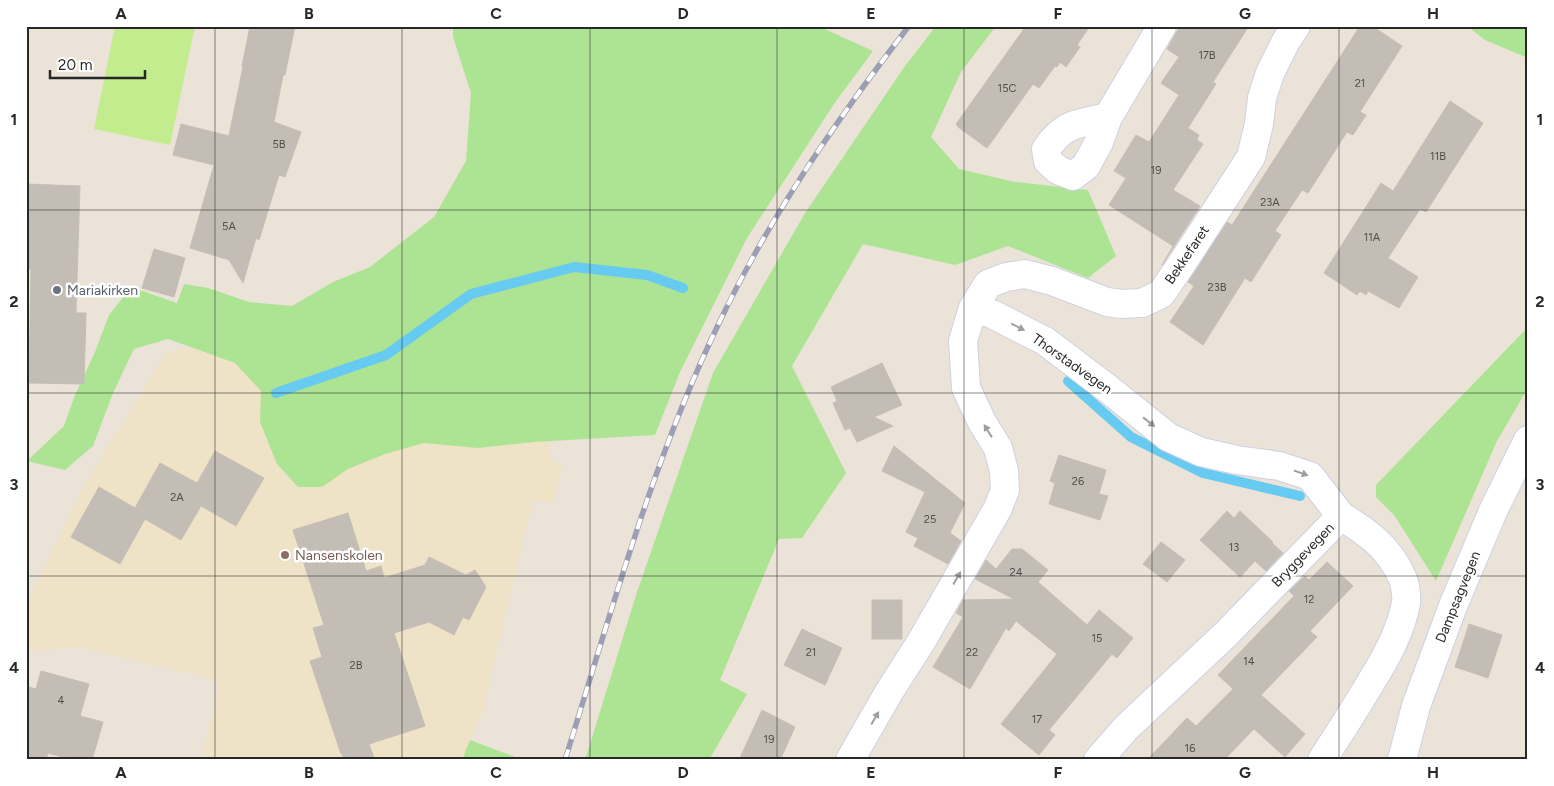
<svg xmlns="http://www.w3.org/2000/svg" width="1554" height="786" viewBox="0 0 1554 786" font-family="Figtree,sans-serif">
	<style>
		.education { fill: #eee2c7 }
		.green { fill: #ade493 }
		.pitch { fill: #c2ec8e }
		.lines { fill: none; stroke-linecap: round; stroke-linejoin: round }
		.stream { stroke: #67caf1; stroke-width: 10 }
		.building { fill: #c3bdb5; stroke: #c6bfb3 }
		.minor-casing { stroke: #ced1e2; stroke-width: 30 }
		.minor { stroke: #fff; stroke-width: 28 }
		.rail-casing { stroke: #9c9fb3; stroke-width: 5.5 }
		.rail { stroke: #fff; stroke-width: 4; stroke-dasharray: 11; stroke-linecap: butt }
		.oneway { fill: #9e9e9e }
		.grid { fill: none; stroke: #282828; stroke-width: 1; stroke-opacity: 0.55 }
		.worship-dot { fill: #6b7280; stroke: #fff; stroke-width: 2 }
		.education-dot { fill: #8d6e63; stroke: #fff; stroke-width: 2 }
		.labels { text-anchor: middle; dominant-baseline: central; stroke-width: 5; stroke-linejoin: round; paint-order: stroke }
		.number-label { font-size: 11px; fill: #4f4d4b }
		.street-label { font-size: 14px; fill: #282828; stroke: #fff }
		.worship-label { font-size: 14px; fill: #5b616d; stroke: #fff; text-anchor: start }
		.education-label { font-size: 14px; fill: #785e54; stroke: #fff; text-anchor: start }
		.neatline { fill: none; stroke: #282828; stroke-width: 2 }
		.grid-label { font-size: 16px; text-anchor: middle; font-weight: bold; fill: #282828 }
	</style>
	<rect width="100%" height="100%" fill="#ebe3d8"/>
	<path class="education" d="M225 344 506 400 552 441 548 457 563 465 553 503 533 500 483 711 462 760H201L220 681 80 647 28 651 26 642V606L80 492 166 352Z"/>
	<path class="green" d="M453 26H818L873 51 834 104 747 238 680 372 655 435 534 442 478 448 424 443 385 454 348 469 322 487H298L277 464 260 422 261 391 235 363 168 339 134 349 113 393 93 446 65 470 27 461 64 426 75 395 95 352 109 315 131 287 177 303 184 284 208 288 249 302 292 306 333 282 370 267 434 217 466 161 471 93 453 37Z
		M936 26H996L961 72 931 137 959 169 1015 182 1088 190 1116 256 1088 278 1008 246 955 265 863 244 792 366 846 473 802 538 779 539 720 680 747 694 709 760H585L637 592 713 373 805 213 905 66Z
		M1467 26H1528V58L1485 40Z
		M1528 327V388L1497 441 1436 581 1394 515 1376 497V485Z
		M470 740 523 760H462Z"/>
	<path class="pitch" d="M115 26H195L170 145 94 129Z"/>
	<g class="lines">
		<path class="stream" d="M1068 381 1131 437 1203 473 1300 496
			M276 393 386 355 471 294 574 267 647 275 683 288"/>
	</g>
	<path class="building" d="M250 26H295L285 75H283L274 122 301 132 285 177 279 175 259 240 256 238 243 283 229 260 190 248 214 165 173 155 181 124 229 136 243 67 242 66Z
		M1026 26H1090L1077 45 1080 47 1066 67 1060 62 1057 67 1055 66 1039 88 1033 84 987 148 958 127 956 124Z
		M1180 26H1249L1213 82 1216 84 1188 128 1199 135 1197 140 1203 144 1173 190 1200 206 1162 265 1173 246 1109 205 1126 178 1114 171 1136 135 1149 142 1179 95 1161 83 1179 57 1167 49Z
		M1360 26H1372L1402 46 1360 112 1366 115 1353 135 1347 132 1308 193 1302 190 1275 231 1281 235 1251 282 1245 278 1203 345 1170 322 1194 286 1188 282 1227 222 1232 225Z
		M1450 101 1483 123 1426 212 1420 209 1388 258 1418 277 1399 308 1368 291 1366 295 1360 291 1357 295 1324 273 1381 183 1393 191Z
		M26 184 80 186 76 313H86L84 384 29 383 31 269H26Z
		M154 249 185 258 174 297 142 288Z
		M882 363 902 405 874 417 893 426 857 442 850 428 845 430 833 403 837 401 831 387Z
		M894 446 965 503 950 533 961 541 948 564 914 546 918 538 906 532 925 492 882 471Z
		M215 451 264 478 236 526 201 506 181 540 145 519 120 564 71 537 99 487 135 508 160 463 197 483Z
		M1059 455 1106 470 1099 494 1108 496 1100 520 1049 504 1055 483 1050 481Z
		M1227 511 1234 518 1240 511 1273 542 1272 543 1283 553 1266 571 1255 561 1240 577 1200 540Z
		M348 513 366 571 381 566 384 578 425 565 429 557 466 575 475 570 486 587 469 620 463 617 454 635 429 622 394 633 425 726 369 744 375 760H344L342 753 341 754 310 661 322 657 313 628 324 625 293 530Z
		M1161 542 1185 560 1167 582 1143 564Z
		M1012 549H1022L1048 570 1038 582 1087 625 1099 610 1133 638 1117 658 1112 654 1049 730 1055 735 1039 755 1001 724 1057 654 1016 621 1009 631 1006 628 970 689 933 667 963 617 956 613 963 600 1014 599 975 579 986 560 996 569Z
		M1327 562 1353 586 1310 631 1317 637 1261 695 1305 734 1285 757 1254 729 1224 760H1147L1187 718 1196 726 1233 689 1218 675 1294 596 1289 591 1305 576 1309 580Z
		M872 600H902V639H872Z
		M1469 624 1502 635 1488 678 1455 667Z
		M802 629 842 648 825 685 784 665Z
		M41 671 89 684 80 716 103 722 92 760H73L48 753 46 760H26V686L36 689Z
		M762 710 795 727 780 760H739Z"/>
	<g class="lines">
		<defs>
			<path id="minor" d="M1108 117C1078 124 1065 122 1046 149L1048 161 1058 170 1073 176 1086 166 1099 142 1108 117 1162 26
				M973 308 992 314 1045 341 1107 388 1168 437 1201 452 1237 460 1279 466 1310 476 1341 516
				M850 760 889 692 921 642 998 508 1005 490 1004 471 998 448 982 422 966 388 963 341 973 308 988 284 1006 277 1025 274 1052 281 1107 302 1122 304 1142 303 1161 294 1181 265 1251 157 1259 124 1262 98 1270 73 1286 41 1296 26
				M1098 760 1126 728 1224 636 1341 516C1367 532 1389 547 1402 577 1405 583 1407 596 1406 603 1401 631 1386 658 1371 682 1355 709 1339 734 1322 760
				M1402 760 1416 706 1453 606 1493 511 1528 440"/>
		</defs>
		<use href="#minor" class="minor-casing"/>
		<use href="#minor" class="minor"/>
		<defs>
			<path id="rail" d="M565 760C611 613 652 462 719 323 770 216 837 119 909 26"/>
		</defs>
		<use href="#rail" class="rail-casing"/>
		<use href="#rail" class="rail"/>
	</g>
	<defs><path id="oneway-solid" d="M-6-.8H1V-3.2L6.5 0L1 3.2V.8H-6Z" transform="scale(1.25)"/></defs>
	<g class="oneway">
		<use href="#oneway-solid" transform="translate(1018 327) rotate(27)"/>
		<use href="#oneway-solid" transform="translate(1149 422) rotate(38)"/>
		<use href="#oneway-solid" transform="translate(988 431) rotate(-122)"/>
		<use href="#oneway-solid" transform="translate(1301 473) rotate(19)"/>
		<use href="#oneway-solid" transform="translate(957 578) rotate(-60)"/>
		<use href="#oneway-solid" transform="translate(875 718) rotate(-60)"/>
	</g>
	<path class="grid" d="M215 26V760M402 26V760M590 26V760M777 26V760M964 26V760M1152 26V760M1339 26V760M26 210H1528M26 393H1528M26 576H1528"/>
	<circle class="worship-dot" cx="57" cy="290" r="5"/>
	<circle class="education-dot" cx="285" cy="555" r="5"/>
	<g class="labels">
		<g class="number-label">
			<text x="1207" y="55">17B</text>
			<text x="1360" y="83">21</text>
			<text x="1007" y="88">15C</text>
			<text x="279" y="144">5B</text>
			<text x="1438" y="156">11B</text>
			<text x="1156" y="170">19</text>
			<text x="1270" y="202">23A</text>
			<text x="229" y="226">5A</text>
			<text x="1372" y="237">11A</text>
			<text x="1217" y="287">23B</text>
			<text x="1078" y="481">26</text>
			<text x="177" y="497">2A</text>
			<text x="930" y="519">25</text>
			<text x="1234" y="547">13</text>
			<text x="1016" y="572">24</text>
			<text x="1309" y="599">12</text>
			<text x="1097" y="638">15</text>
			<text x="811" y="652">21</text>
			<text x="972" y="652">22</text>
			<text x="1249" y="661">14</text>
			<text x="356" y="665">2B</text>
			<text x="61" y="700">4</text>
			<text x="1037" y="719">17</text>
			<text x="769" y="739">19</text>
			<text x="1190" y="748">16</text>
		</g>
		<g class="street-label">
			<text transform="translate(1187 255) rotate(-56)">Bekkefaret</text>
			<text transform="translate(1072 364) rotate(35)">Thorstadvegen</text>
			<text transform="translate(1303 555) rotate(-46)">Bryggevegen</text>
			<text transform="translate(1458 597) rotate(-68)">Dampsagvegen</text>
		</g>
		<g class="worship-label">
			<text x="67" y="290">Mariakirken</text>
		</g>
		<g class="education-label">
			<text x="295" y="555">Nansenskolen</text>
		</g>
	</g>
	<rect width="1554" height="786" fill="none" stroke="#ffffff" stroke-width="55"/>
	<path d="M50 70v8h95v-8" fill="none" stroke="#282828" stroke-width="2.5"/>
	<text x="58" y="70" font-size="15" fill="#282828" stroke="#ffffff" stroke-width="4" paint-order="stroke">20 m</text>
	<rect x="28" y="28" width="1498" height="730" class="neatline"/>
	<g class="grid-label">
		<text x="121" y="19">A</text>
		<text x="309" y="19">B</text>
		<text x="496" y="19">C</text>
		<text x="683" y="19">D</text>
		<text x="871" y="19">E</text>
		<text x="1058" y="19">F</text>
		<text x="1245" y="19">G</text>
		<text x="1433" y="19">H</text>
		<text x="14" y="125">1</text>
		<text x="1540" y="125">1</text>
		<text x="14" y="307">2</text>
		<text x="1540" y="307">2</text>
		<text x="14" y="490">3</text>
		<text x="1540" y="490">3</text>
		<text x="14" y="673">4</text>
		<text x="1540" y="673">4</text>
		<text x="121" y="778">A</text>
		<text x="309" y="778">B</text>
		<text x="496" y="778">C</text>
		<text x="683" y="778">D</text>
		<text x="871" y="778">E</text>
		<text x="1058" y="778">F</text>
		<text x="1245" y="778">G</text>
		<text x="1433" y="778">H</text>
	</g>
</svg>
